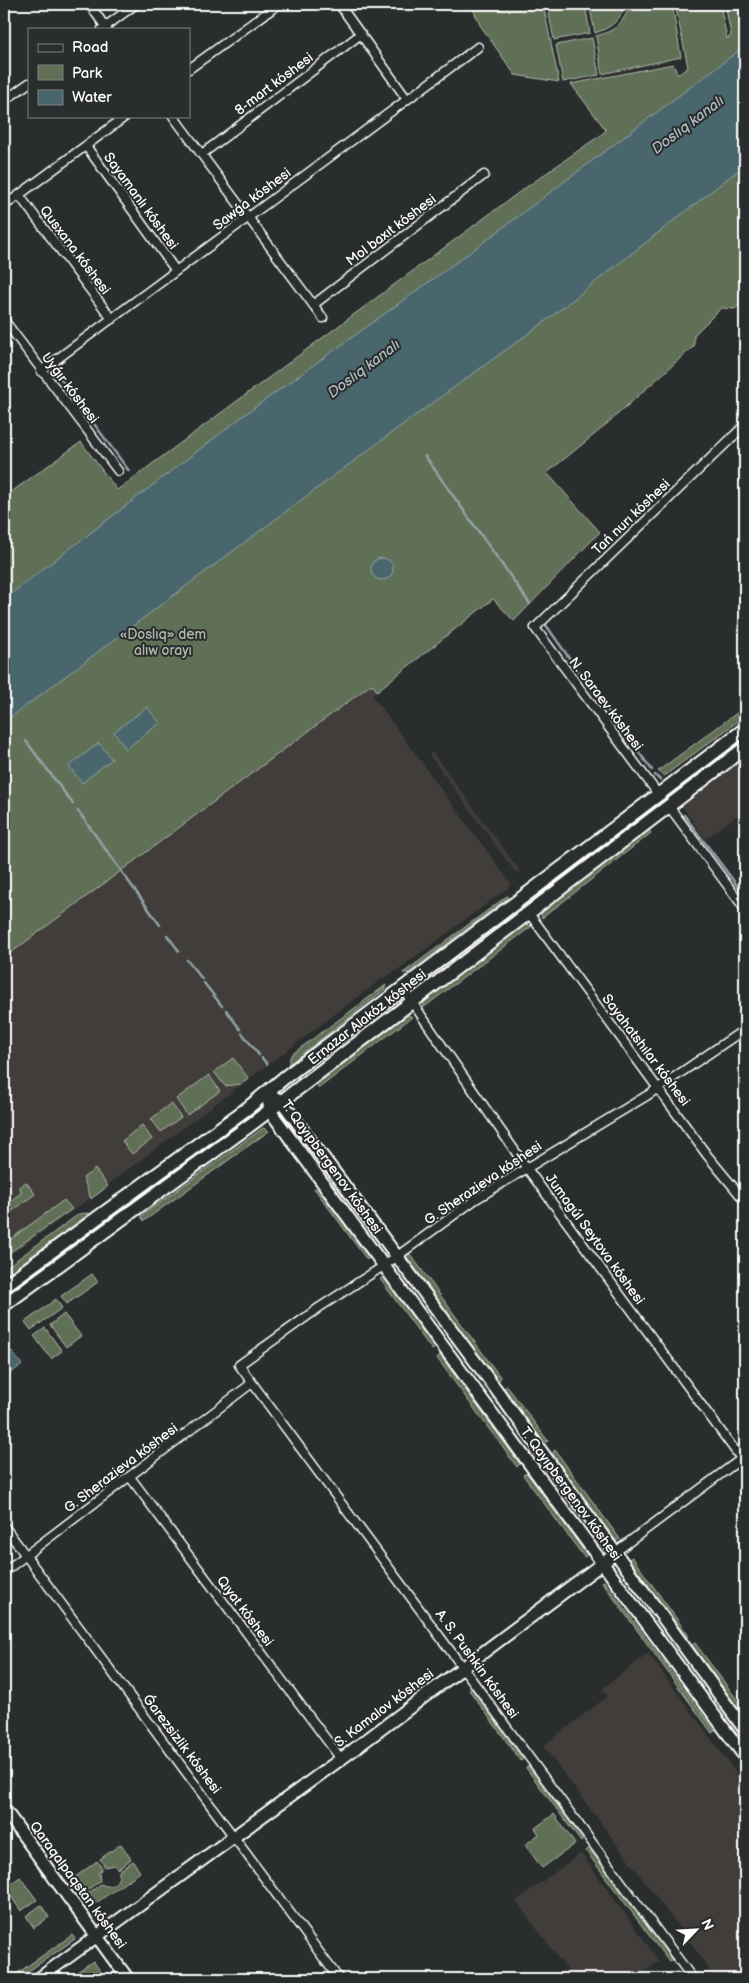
<svg xmlns="http://www.w3.org/2000/svg" width="749" height="1983" viewBox="0 0 749 1983" font-family="'Balsamiq Sans',sans-serif">
	<style>
		.built { fill: #3f3e3a }
		.green { fill: #616f57; stroke: #b0b7ab }
		.water { fill: #49666d; stroke: #92a3a7 }
		.lines { fill: none; stroke-linecap: round; stroke-linejoin: round }
		.stream { stroke: #92a3a7; stroke-width: 2.5 }
		.street-casing { stroke: #fff; stroke-width: 11 }
		.secondary-casing { stroke: #fff; stroke-width: 15 }
		.primary-casing { stroke: #fff; stroke-width: 16 }
		.street { stroke: #2a2d2e; stroke-width: 8 }
		.secondary { stroke: #2a2d2e; stroke-width: 11 }
		.primary { stroke: #2a2d2e; stroke-width: 12 }
		.labels { text-anchor: middle; dominant-baseline: central; stroke-width: 4; stroke-linejoin: round; paint-order: stroke }
		.street-label { font-size: 14px; fill: #fff; stroke: #2a2d2e }
		.park-label { font-size: 14px; fill: #b0b7ab; stroke: #2a2d2e }
		.water-label { font-size: 15px; font-style: italic; fill: #adbabd; stroke: #2a2d2e }
	</style>
	<rect width="100%" height="100%" fill="#2a2d2e"/>
	<filter id="ink" filterUnits="userSpaceOnUse"><feTurbulence type="fractalNoise" baseFrequency=".02" numOctaves="2"/><feDisplacementMap in="SourceGraphic" scale="10" xChannelSelector="R" yChannelSelector="G"/><feConvolveMatrix kernelMatrix="1 2 1 2 8 2 1 2 1" color-interpolation-filters="sRGB"/></filter>
	<g filter="url(#ink)">
		<path class="built" d="M372 684 377 691 372 695 512 885 399 969 382 979 78 1207 4 1259V958Z
			M432 752 520 871 516 873 429 754Z
			M745 759V810L705 839 682 806Z
			M648 1653 745 1785V1920L742 1923 745 1928V1979H716L685 1935 543 1746 608 1696 602 1689Z
			M581 1853 659 1961 635 1979H574L516 1901Z"/>
		<path class="green" d="M471 4H543L559 82 515 75 480 25Z
			M547 4H585L590 33 554 40Z
			M589 4H625C621 20 611 28 595 33Z
			M630 4H672L681 57 602 74 596 36C615 31 624 23 630 4Z
			M675 4H720L727 39 731 35 725 4H745V300L735 309 721 308 694 335V346L600 430 547 473 600 532 514 621 493 599 377 691 372 684 4 958V497L81 442 117 490 518 193 602 134 606 130 571 84 673 64 678 75 688 67Z
			M592 38 599 75 563 82 556 45Z
			M745 707V716L664 776 658 771Z
			M649 830 651 833 542 918 541 912Z
			M507 896 509 897 408 973H403Z
			M526 924 532 926 423 1008 424 1002Z
			M386 985 384 990 288 1065 291 1055Z
			M408 1015 412 1017 319 1088 316 1084Z
			M233 1058 249 1079 241 1084 225 1086 214 1072Z
			M209 1075 220 1091 187 1115 176 1099Z
			M171 1103 181 1117 161 1132 151 1119Z
			M142 1125 152 1139 132 1154 122 1141Z
			M263 1128 269 1131 144 1221 141 1216Z
			M95 1169 108 1186 91 1199 83 1178Z
			M26 1182 35 1194 6 1216 4 1199 6 1198 9 1202 22 1192 19 1187Z
			M314 1188 319 1190 369 1258 367 1260Z
			M64 1200 72 1209 6 1255 4 1252V1244Z
			M89 1213 88 1215 4 1276V1269L79 1214Z
			M410 1254 501 1378 498 1381 406 1256Z
			M92 1274 98 1282 67 1304 61 1296Z
			M384 1277 435 1348 432 1350 380 1279Z
			M56 1299 62 1308 31 1330 25 1322Z
			M64 1314 81 1336 66 1347 50 1325Z
			M45 1328 62 1351 51 1359 34 1336Z
			M440 1355 520 1464 517 1467 437 1358Z
			M507 1386 548 1441 546 1442 540 1438 504 1388Z
			M555 1450 620 1539 616 1541 555 1459 553 1452Z
			M527 1473 587 1555 584 1557 523 1475Z
			M632 1557 689 1636 687 1638 629 1559Z
			M604 1581 715 1731 712 1733 602 1582Z
			M695 1643 744 1709 741 1712 692 1645Z
			M471 1688 523 1759 521 1761 469 1690Z
			M528 1766 583 1840 581 1842 526 1768Z
			M554 1814 575 1844 542 1868 525 1845 539 1834 535 1828Z
			M121 1844 131 1859 118 1869 113 1865 105 1867 100 1859Z
			M589 1848 672 1960 669 1962 586 1851Z
			M97 1861 102 1868 99 1873 100 1881 84 1892 74 1878Z
			M133 1861 140 1872 96 1903 91 1901 86 1895 101 1884C112 1890 120 1882 119 1871Z
			M20 1877 37 1900 21 1911 5 1888Z
			M41 1905 49 1917 34 1928 26 1916Z
			M72 1935 75 1939 17 1979H9Z
			M93 1961 106 1979H67Z"/>
		<path class="water" d="M745 46V165L539 326 402 425 4 722V599L247 413 476 248Z
			M371 569a11 11 0 1 1 22 0a11 11 0 1 1-22 0Z
			M147 707 160 723 126 749 114 732Z
			M99 743 112 759 82 783 69 766Z
			M12 1351 22 1365 6 1376 4 1372V1357Z"/>
		<g class="lines">
			<path class="stream" d="M22 350 36 369
				M55 371 129 471
				M425 456 530 604
				M546 625 584 679
				M591 688 652 770
				M26 741 73 804
				M655 775 660 780
				M78 811 160 925
				M684 815 745 896
				M167 935 179 951
				M187 960 202 979
				M204 983 222 1006
				M226 1010 240 1029
				M242 1033 259 1055
				M262 1058 267 1064"/>
			<defs>
				<path id="street" d="M89 4 107 29
					M339 4 406 98
					M102 29 136 4
					M189 69 279 4
					M4 101 29 83
					M173 116 323 318
					M86 146 176 271
					M202 154 361 34
					M19 195 112 319
					M4 206 126 116
					M313 305 484 175
					M4 320 118 471
					M41 371 478 47
					M658 794 535 628 745 425
					M668 805 745 909
					M528 912 707 1155 745 1201
					M403 989 526 1167 745 1464
					M130 1477 341 1759
					M4 1526 339 1979
					M614 1553 745 1456
					M4 1572 252 1383
					M693 1979 239 1365 320 1307 385 1265 476 1199 648 1095 745 1029"/>
				<path id="secondary" d="M267 1092 270 1111 745 1757
					M267 1092 282 1102 495 1388 745 1730
					M4 1809 128 1979
					M38 1979 341 1759 608 1559"/>
				<path id="primary" d="M4 1286 249 1107 284 1078 745 729
					M4 1305 253 1123 745 748"/>
			</defs>
			<use href="#street" class="street-casing"/>
			<use href="#secondary" class="secondary-casing"/>
			<use href="#primary" class="primary-casing"/>
			<use href="#street" class="street"/>
			<use href="#secondary" class="secondary"/>
			<use href="#primary" class="primary"/>
		</g>
	</g>
	<g class="labels">
		<g class="street-label">
			<text transform="translate(274 84) rotate(-37)">8-mart kóshesi</text>
			<text transform="translate(252 199) rotate(-37)">Sawǵa kóshesi</text>
			<text transform="translate(141 201) rotate(54)">Sayamanlı kóshesi</text>
			<text transform="translate(391 230) rotate(-37)">Mol baxıt kóshesi</text>
			<text transform="translate(75 250) rotate(53)">Qusxana kóshesi</text>
			<text transform="translate(70 388) rotate(53)">Uyǵır kóshesi</text>
			<text transform="translate(631 517) rotate(-44)">Tań nurı kóshesi</text>
			<text transform="translate(606 704) rotate(53)">N. Saraev kóshesi</text>
			<text transform="translate(367 1017) rotate(-38)">Ernazar Alakóz kóshesi</text>
			<text transform="translate(646 1050) rotate(53)">Sayahatshılar kóshesi</text>
			<text transform="translate(332 1167) rotate(54)">T. Qayıpbergenov kóshesi</text>
			<text transform="translate(483 1183) rotate(-34)">G. Sherazieva kóshesi</text>
			<text transform="translate(595 1239) rotate(54)">Jumagúl Seytova kóshesi</text>
			<text transform="translate(121 1468) rotate(-37)">G. Sherazieva kóshesi</text>
			<text transform="translate(571 1494) rotate(54)">T. Qayıpbergenov kóshesi</text>
			<text transform="translate(245 1611) rotate(53)">Qıyat kóshesi</text>
			<text transform="translate(477 1664) rotate(54)">A. S. Pushkin kóshesi</text>
			<text transform="translate(384 1708) rotate(-37)">S. Kamalov kóshesi</text>
			<text transform="translate(182 1744) rotate(53)">Ǵarezsizlik kóshesi</text>
			<text transform="translate(78 1885) rotate(54)">Qaraqalpaqstan kóshesi</text>
		</g>
		<g class="park-label">
			<text x="163" y="634">«Doslıq» dem<tspan x="163" dy="16">alıw orayı</tspan></text>
		</g>
		<g class="water-label">
			<text transform="translate(688 125) rotate(-37)">Doslıq kanalı</text>
			<text transform="translate(364 369) rotate(-37)">Doslıq kanalı</text>
		</g>
	</g>
	<rect width="749" height="1983" fill="none" stroke="#2a2d2e" stroke-width="20"/>
	<rect x="10" y="10" width="729" height="1963" fill="none" stroke="#fff" stroke-width="2" filter="url(#ink)"/>
	<rect x="28" y="28" width="162" height="90" fill="#2a2d2e" stroke="#7f8182"/>
	<rect x="38" y="44" width="25" height="8" fill="#2a2d2e" stroke="#7f8182"/>
	<text x="72" y="52" font-size="15" fill="#ffffff">Road</text>
	<rect x="38" y="65" width="25" height="15" fill="#616f57" stroke="#7f8182"/>
	<text x="72" y="78" font-size="15" fill="#ffffff">Park</text>
	<rect x="38" y="90" width="25" height="15" fill="#49666d" stroke="#7f8182"/>
	<text x="72" y="102" font-size="15" fill="#ffffff">Water</text>
	<g transform="translate(696 1930) rotate(65)" stroke="#2a2d2e" stroke-width="4" paint-order="stroke">
	<path d="M0-4L9 19L0 12L-9 19Z" fill="#ffffff"/>
	<text y="-8" font-size="14" font-weight="bold" text-anchor="middle" fill="#ffffff">N</text>
	</g>
</svg>
